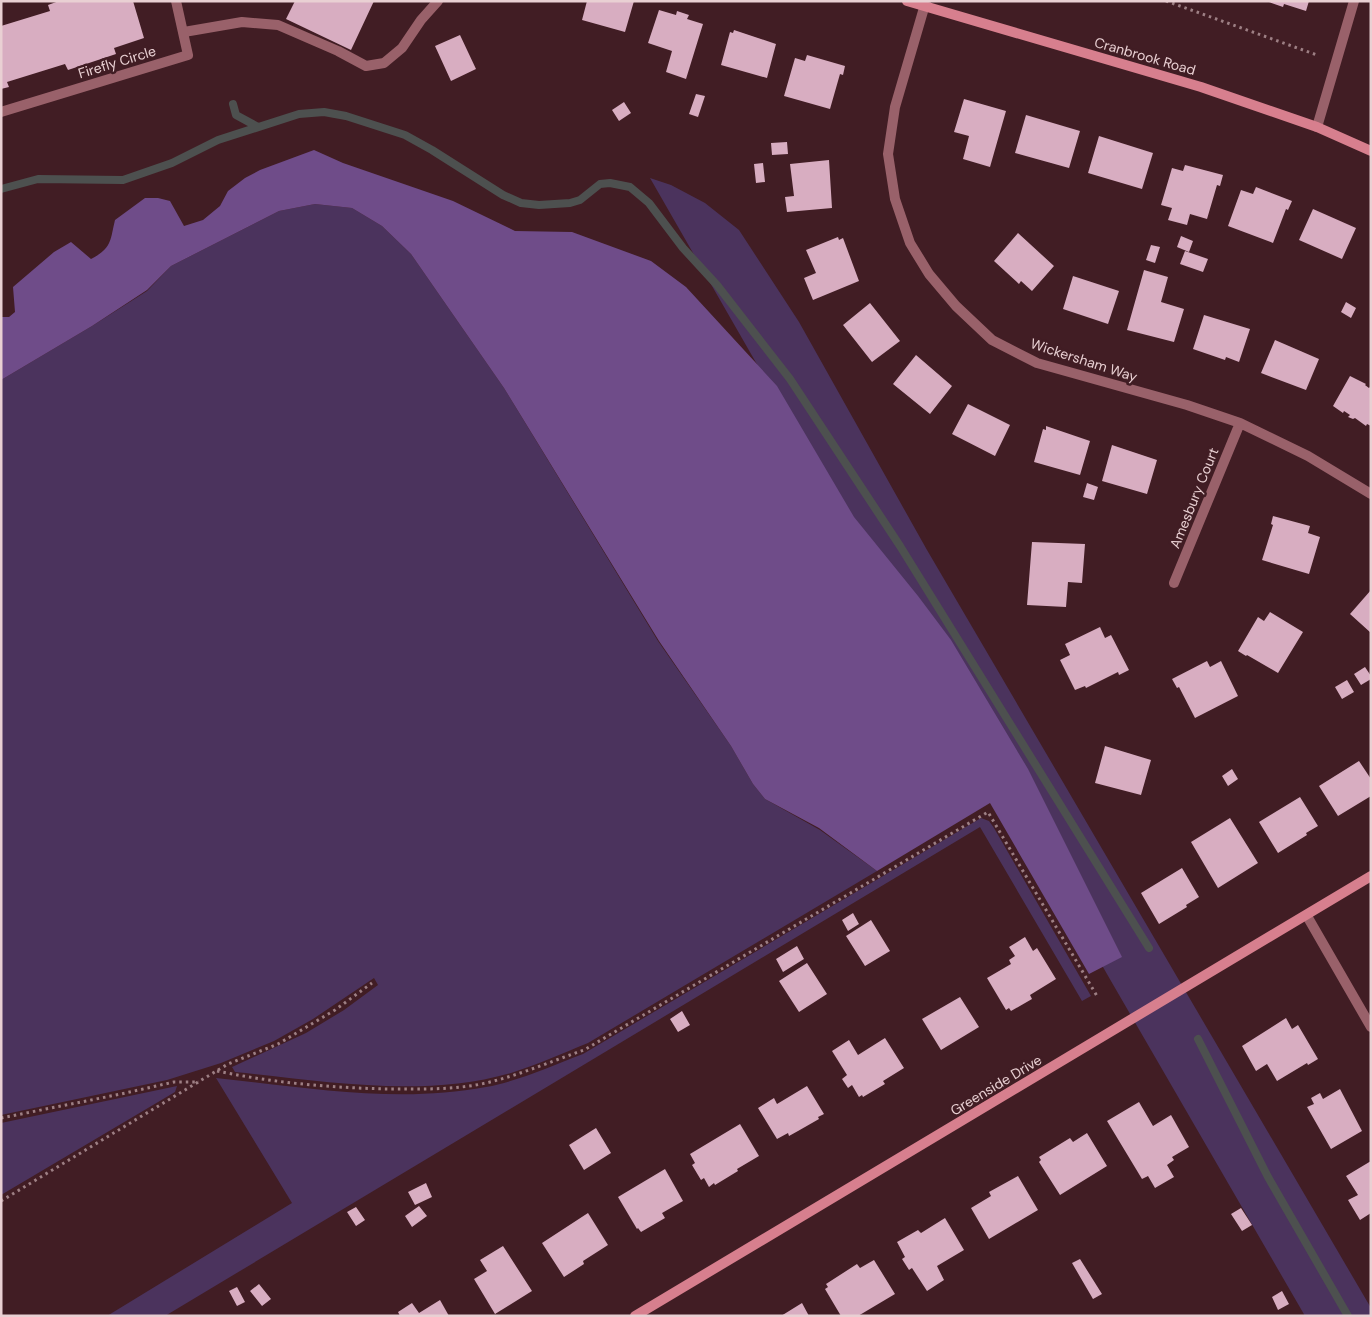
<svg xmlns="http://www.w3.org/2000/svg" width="1372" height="1317" viewBox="0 0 1372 1317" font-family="'DM Sans',sans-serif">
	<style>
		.green { fill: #4b335d }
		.forest { fill: #6f4c89 }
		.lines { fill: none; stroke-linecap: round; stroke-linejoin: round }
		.stream { stroke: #4d504f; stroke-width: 8 }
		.building { fill: #d8adc1 }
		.path { stroke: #9d7f84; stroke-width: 3; stroke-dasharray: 2.5 4; stroke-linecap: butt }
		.lane { stroke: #99616a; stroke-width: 10 }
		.street { stroke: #99616a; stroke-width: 10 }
		.secondary { stroke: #d77f8e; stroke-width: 10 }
		.labels { text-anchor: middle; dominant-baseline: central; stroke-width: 5; stroke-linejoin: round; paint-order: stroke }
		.street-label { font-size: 14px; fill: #e9d0d3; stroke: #411d24 }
	</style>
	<rect width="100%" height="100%" fill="#411d24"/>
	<path class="green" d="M650 178 671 185 705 203 739 230 799 322 927 550 1371 1308V1316H1305L1111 981Z
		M315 204 352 208 382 226 411 254 504 388 658 641 731 746 753 784 765 799 820 830 877 871 588 1043C563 1053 539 1064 514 1072 424 1099 325 1081 235 1072L232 1067 306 1033 344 1010 378 985 374 978 313 1019 274 1041 221 1063 167 1080 1 1115V380L92 326 147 291 171 266 279 211Z
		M981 818 989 821 994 828 1091 996 1082 1001 980 827 165 1316H107L292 1203 216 1078C304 1087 397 1104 486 1087 519 1081 551 1066 583 1054Z
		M177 1086 175 1092 1 1195V1123Z"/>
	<path class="forest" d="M314 150 343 163 453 201 515 231 572 232 651 261 686 287 777 386 854 517 918 596 951 640 1028 769 1122 957 1089 974 990 803 877 871 819 828 765 799 753 784 731 746 659 641 504 388 411 254 382 226 352 208 315 204 279 211 171 266 147 290 92 326 1 380V317H9L15 312 13 287 54 252 71 242 91 259C112 248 110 241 115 220L145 198H158L170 201 184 226 203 220 220 206 228 191 245 178 260 170Z"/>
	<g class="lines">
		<path class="stream" d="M233 104 236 115 258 127
			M1 189 38 179 123 180 172 163 218 140 299 114 324 112 346 116 405 135 432 150 503 195 521 203 539 205 570 203 580 200 600 184 610 183 630 187 649 203 683 248 717 285 790 379 900 546 1149 948
			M1198 1039 1268 1177 1348 1316"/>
	</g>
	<path class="building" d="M59 1H133L144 38 114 48 116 54 68 70 65 64 7 82 9 87 1 89V26L50 11 48 5Z
		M295 1H374L351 50 286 19Z
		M587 1H634L625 32 582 20Z
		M1266 1H1309L1306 11 1284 4 1283 7Z
		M659 10 676 15 677 11 689 15 687 19 703 24 686 79 666 72 672 51 648 43Z
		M734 30 776 44 767 78 721 65 730 32 733 33Z
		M460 35 476 69 451 81 435 46Z
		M807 55 845 66 843 75 840 74 830 109 784 96 795 58 805 61Z
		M696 94 705 96 698 117 689 114Z
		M964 99 1006 111 990 167 963 159 969 136 954 132Z
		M624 102 631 113 619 121 612 110Z
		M1026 115 1080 131 1069 168 1015 153Z
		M1099 136 1153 153 1142 189 1088 173Z
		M787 142 788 154 772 155 771 143Z
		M829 160 832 208 787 212 785 197 794 196 790 164Z
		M763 163 765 182 756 183 754 164Z
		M1185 165 1223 175 1220 186 1217 185 1207 219 1190 214 1187 225 1168 220 1172 208 1161 205 1172 168 1183 171Z
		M1256 187 1292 201 1288 210 1286 209 1273 243 1228 226 1241 190 1253 194Z
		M1313 209 1356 228 1342 259 1299 240Z
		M1018 233 1054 266 1032 291 1021 281 1019 284 994 261Z
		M1181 236 1193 241 1189 252 1177 247Z
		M838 237 839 240 843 238 859 281 813 300 804 278 816 273 806 250Z
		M1151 245 1160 247 1155 263 1146 260Z
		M1185 251 1208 259 1203 272 1180 264Z
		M1144 270 1168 277 1161 302 1184 309 1174 342 1127 330Z
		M1073 276 1119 291 1108 324 1063 309Z
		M1346 302 1356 308 1351 318 1341 312Z
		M870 303 900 341 872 362 843 325Z
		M1204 315 1250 329 1239 362 1226 357 1225 360 1193 349Z
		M1275 340 1319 359 1306 390 1261 373Z
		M916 355 952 386 930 414 893 384Z
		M1350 376 1366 384 1365 385 1369 388 1371 386V426L1367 424 1366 426 1355 418 1353 419 1348 417 1350 415 1344 411 1343 413 1333 406Z
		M968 404 1010 425 995 456 952 434Z
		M1046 426 1090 441 1080 475 1034 462 1043 429 1046 430Z
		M1112 445 1157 460 1147 494 1102 481Z
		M1087 483 1098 487 1094 500 1083 497Z
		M1273 516 1310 526 1308 533 1320 537 1309 574 1262 560 1273 525 1271 524Z
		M1032 542 1085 544 1082 583 1068 582 1066 607 1027 605Z
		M1371 590V633L1350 614Z
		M1270 612 1303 632 1278 673 1247 655 1246 656 1238 651 1258 617 1264 621Z
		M1100 627 1105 638 1111 635 1129 670 1119 675 1118 672 1086 688 1085 686 1075 690 1060 660 1070 655 1065 644Z
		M1207 661 1210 667 1221 661 1238 696 1195 718 1179 687 1177 688 1172 679Z
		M1365 667 1371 676V679L1361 685 1354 674Z
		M1347 680 1354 692 1342 699 1335 687Z
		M1105 746 1151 760 1141 795 1095 783Z
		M1359 761 1371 779V796L1338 816 1319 786Z
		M1232 769 1238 779 1228 786 1222 776Z
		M1300 797 1318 826 1306 833 1307 835 1278 853 1259 822Z
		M1230 818 1258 863 1218 888 1191 842Z
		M1182 868 1199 897 1186 905 1187 907 1159 924 1141 893Z
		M853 913 859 924 848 931 842 920Z
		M871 920 890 951 865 966 846 936Z
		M1025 937 1033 951 1037 948 1056 979 1030 995 1032 999 1011 1011 1009 1008 1006 1010 987 978 1011 964 1009 960 1015 956 1009 947Z
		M797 946 804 959 783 972 776 959Z
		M807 963 827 994 799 1012 779 981Z
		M960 997 979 1027 941 1050 922 1019Z
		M682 1011 690 1025 678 1032 670 1019Z
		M1286 1018 1292 1029 1298 1025 1318 1059 1308 1065 1307 1063 1277 1081 1267 1064 1256 1071 1242 1046Z
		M885 1038 904 1068 883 1081 885 1084 863 1097 862 1095 859 1097 852 1085 848 1088 842 1079 847 1075 832 1051 849 1040 858 1055Z
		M807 1086 824 1114 818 1117 819 1119 798 1131 789 1136 788 1133 777 1139 758 1108 774 1098 777 1104Z
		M1340 1089 1362 1131 1331 1149 1307 1107 1314 1104 1311 1098 1320 1093 1323 1099Z
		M1139 1102 1153 1126 1171 1115 1189 1147 1172 1157 1174 1160 1167 1165 1174 1177 1155 1188 1148 1176 1142 1179 1107 1121Z
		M740 1124 759 1156 737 1169 738 1171 715 1185 714 1183 709 1187 704 1178 701 1180 692 1165 695 1163 690 1154Z
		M596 1128 611 1153 584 1170 569 1145Z
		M1087 1133 1107 1166 1060 1195 1039 1162 1041 1160 1039 1157 1070 1138 1073 1142Z
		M1371 1161V1213L1360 1220 1348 1200 1358 1195 1346 1176Z
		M665 1169 683 1201 662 1213 665 1218 641 1232 638 1228 637 1229 618 1197Z
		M1018 1176 1038 1210 989 1239 971 1208 991 1196 989 1192Z
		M426 1183 432 1197 415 1205 408 1192Z
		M419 1206 427 1216 412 1227 405 1216Z
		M356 1207 365 1220 356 1226 347 1212Z
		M1241 1208 1252 1225 1242 1231 1231 1214Z
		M588 1213 608 1245 583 1261 584 1264 564 1277 542 1243Z
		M945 1218 964 1250 937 1266 944 1280 927 1291 912 1268 909 1270 902 1259 905 1257 897 1242 918 1230 921 1233Z
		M503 1246 532 1291 495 1314 474 1279 487 1271 480 1260Z
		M1080 1259 1102 1294 1093 1299 1072 1263Z
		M874 1260 895 1294 858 1316H841L825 1289 828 1287 826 1284 857 1264 860 1268Z
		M259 1284 271 1299 262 1306 250 1291Z
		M237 1287 245 1302 237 1306 229 1291Z
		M1282 1291 1289 1304 1278 1310 1272 1297Z
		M440 1300 449 1316H400L398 1312 412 1303 419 1313Z
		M802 1303 809 1316H781Z"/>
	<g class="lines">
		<path class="path" d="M1166 1 1317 55
			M217 1071C274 1083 333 1088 391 1089 423 1089 455 1090 486 1083 520 1075 552 1061 584 1050L988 812 1097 996
			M1 1118 121 1094 174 1082H199
			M1 1201 228 1064 278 1044 335 1010 372 983"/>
		<path class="lane" d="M184 32 242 22 278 25 338 51 366 66 384 63 402 48 421 20 438 1"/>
		<path class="street" d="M926 1 895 107 888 154 895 199 910 243 929 274 956 306 992 340 1037 363 1187 405 1240 423 1308 456 1371 494
			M1 112 188 55 176 1
			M1317 127 1354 1
			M1174 583 1240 423
			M1307 916 1371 1027"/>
		<path class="secondary" d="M907 1 1201 87 1317 127 1371 151
			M635 1316 1371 876"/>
	</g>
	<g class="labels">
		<g class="street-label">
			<text transform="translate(1145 56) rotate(16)">Cranbrook Road</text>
			<text transform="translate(117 62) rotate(-17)">Firefly Circle</text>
			<text transform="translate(1084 360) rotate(18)">Wickersham Way</text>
			<text transform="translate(1194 498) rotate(-68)">Amesbury Court</text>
			<text transform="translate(996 1085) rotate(-31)">Greenside Drive</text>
		</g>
	</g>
	<rect width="1372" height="1317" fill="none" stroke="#e9d0d3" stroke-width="5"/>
</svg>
